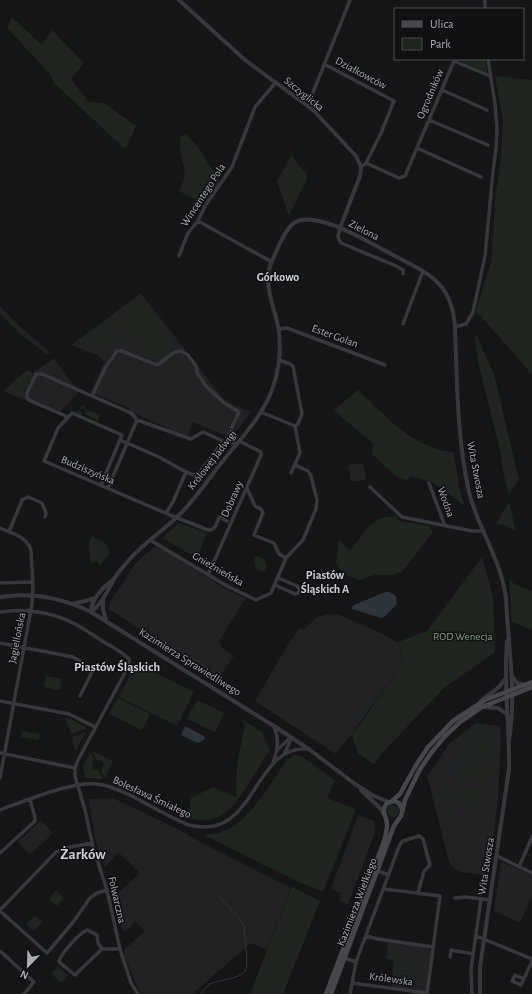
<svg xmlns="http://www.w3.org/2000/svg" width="532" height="994" viewBox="0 0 532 994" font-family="'Alegreya Sans',sans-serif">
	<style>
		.built { fill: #222225 }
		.green { fill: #1e261f; fill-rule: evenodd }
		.water { fill: #2c353c }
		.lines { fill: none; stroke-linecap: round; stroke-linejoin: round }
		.stream { stroke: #2c353c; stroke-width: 1 }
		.minor { stroke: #37383d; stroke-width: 3.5 }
		.tertiary { stroke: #37383d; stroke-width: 4 }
		.secondary { stroke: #45474d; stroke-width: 4.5 }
		.labels { text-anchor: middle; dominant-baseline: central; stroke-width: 3; stroke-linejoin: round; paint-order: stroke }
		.street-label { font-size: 11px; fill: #a8adb8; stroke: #111113 }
		.park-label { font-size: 11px; fill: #7fa381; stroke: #111113 }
		.neighbourhood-label { font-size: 12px; font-weight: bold; fill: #c9ccd4; stroke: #111113 }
		.quarter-label { font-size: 13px; font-weight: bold; fill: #c9ccd4; stroke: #111113 }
		.district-label { font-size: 15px; font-weight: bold; fill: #c9ccd4; stroke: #111113 }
	</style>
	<rect width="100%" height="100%" fill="#161618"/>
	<path class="built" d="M141 293 225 401 251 412 231 438 193 422 187 436 128 411 129 408 91 392 104 362 99 356 71 345Z
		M54 358 79 392 58 414 22 399 33 373Z
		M363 463 366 480 351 482 348 465Z
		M155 546 171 554 227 590 246 598 219 641 222 647 234 656 218 679 109 609V605L114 596 136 563Z
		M337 614 385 635 398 643 404 663 355 729 351 737 348 738 336 754 255 701 284 651 299 628 303 630 317 617 325 615Z
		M476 723 500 726 501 740 498 798 489 876 462 872 452 867 449 861 427 776 450 743Z
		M113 798 180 830 191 837 291 888 267 950 251 943 192 994H142L136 984 124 955 126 948 145 931 135 921 127 931 122 930 115 896 140 873 118 852 105 867 103 863 104 860 102 853H100L95 839 89 799Z
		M358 815 374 821 375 833 348 904 339 901 341 893 331 889Z
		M41 820 53 833 30 855 18 842Z
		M501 863H504L532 875V894L520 923 494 911Z
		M388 942 428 947 431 951 426 990 424 991 394 987 391 984 394 960 386 959Z"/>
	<path class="green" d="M12 17 42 45 52 30 84 63 71 79 89 102 104 103 136 126 128 144 124 148 55 84 49 73 7 28Z
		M459 59H486L487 73 462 62Z
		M495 76 532 80V374L476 311 491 262 496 191 501 158 503 121Z
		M186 134 198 147 220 182 203 204 179 191C189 174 183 166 180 149 180 145 180 140 181 136Z
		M291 155 308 176 289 216 277 181Z
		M136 302 144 303 149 306C157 317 180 337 170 352 168 355 164 358 160 358 156 359 151 357 148 358L118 320C126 313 120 305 136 302Z
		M0 306 19 326 50 352 47 354C30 343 13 328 0 313Z
		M108 319 122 339 113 346 98 326Z
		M96 328 106 340 98 345 89 333Z
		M87 334 95 345 89 349 81 339Z
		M475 336H477L482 348 494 374 519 480 509 495 505 480 499 445 478 362 475 340Z
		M27 370 33 373 22 399 3 391Z
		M358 390C385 415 413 449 453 452L461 494 465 506 432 482 411 476 406 481 397 477 372 454 373 444 334 410Z
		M82 406H85L84 408 100 415 97 423 95 419 82 413V416L77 414 76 412 78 410 84 414 86 411 80 408Z
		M509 502 516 532 505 525 496 524Z
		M395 516 399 521 429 526 433 532 402 572 392 575H375L358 580C350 577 340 572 336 563L339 539 350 551 369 526 381 518Z
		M179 523 207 533 197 558 162 538Z
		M92 537C102 541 108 542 110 553L101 564 102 566 96 562 90 563 89 543Z
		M255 556C265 558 269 562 265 572L258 570C254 566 254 562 255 556Z
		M482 557 493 596 495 652 444 688 382 753 374 765 358 753 352 735 404 663 398 642 427 631Z
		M509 578 514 584 532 591V630L512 622Z
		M136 663 194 692 177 726 119 697Z
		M46 676 62 679 60 690 44 687Z
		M117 698 150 714 142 730 109 714Z
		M197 700 224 713 215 732 187 719Z
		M65 718 71 719 85 727 86 729 80 731H77L76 733 71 734Z
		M240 718 262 732 270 750C262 762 255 773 248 785 232 809 220 826 188 818L191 798 213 787 236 797 237 765 245 725Z
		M477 730 485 731 492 738V733L495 734 487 800H485L487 780 478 783 470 782 464 778 461 771 465 741 470 734ZM480 733C484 734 488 736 490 739 492 744 489 772 486 776 484 779 480 781 475 781 460 780 465 763 466 753 466 748 466 742 469 738 471 735 476 734 480 733Z
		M22 731 40 734 39 740 21 737Z
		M84 732 85 734 75 752 72 737 76 735 79 736Z
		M471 738 489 740 485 776 467 774Z
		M93 751 113 761 105 778 101 770 104 765 102 761 96 760Z
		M91 752 94 760 92 765 93 769 98 771H99L103 779 85 778 83 766Z
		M295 755 303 757 335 781 327 798 356 809 323 892 295 880 204 835C215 834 225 832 234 826 252 815 274 778 287 760Z
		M454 784 483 788 481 805 451 802Z
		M446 795 451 816 441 818 437 798Z
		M387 811a6 6 0 1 1 12 0a6 6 0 1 1-12 0Z
		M292 887 320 901 283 994H250Z
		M56 890 64 898 57 906 49 899Z
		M35 915 43 922 34 931 26 924Z
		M399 956 401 957 400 960 405 965H408L407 970 393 968 394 959Z
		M58 967 68 975 62 983 51 974Z"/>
	<path class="water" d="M385 592H390L396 596 397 604 384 617 382 618 352 609 351 608 354 605Z
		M185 726 204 736 205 739 198 743 181 735Z"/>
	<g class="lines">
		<path class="stream" d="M201 994 209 984 239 976 246 970 247 960 244 927 240 919 219 897"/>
		<path class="minor" d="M485 9V0
			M324 64 394 101 381 133 366 163
			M442 90 487 110
			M308 105 350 0
			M429 120 488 145
			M417 148 481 177
			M361 167 366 163 399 178 405 176 454 61 490 76
			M198 221 272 262
			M340 228 338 237 341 243 396 266 403 270V274
			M179 256 188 233 198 221 205 206 232 167 255 107 276 82
			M403 324 423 271
			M455 327 466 324 473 312 485 256 493 172 496 148 497 129 495 104 488 59
			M279 329 287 328 385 365
			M279 360 290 364 293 366 302 414 298 424 295 426
			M92 396 131 413 137 420
			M261 412 295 426 300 453 291 473
			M68 417 31 401 27 398V393L36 374H42L92 396 105 368 117 351H122L157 365 175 352 181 351 188 355 196 366 197 373 206 386 223 402 239 412 228 436V441
			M120 440 159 457 186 472
			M429 483 445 526
			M101 485 122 435 72 413 58 428 44 461 170 515 208 530C215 531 217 523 219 517L227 521
			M370 487 402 517 472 531H484
			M108 488 137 420 191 439 203 432 223 441H228L236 444
			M247 488 255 506 261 509 263 513 254 535 274 543 279 554 286 558
			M166 513 173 502 186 472 197 476 223 441
			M0 528C13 534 26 536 31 550L33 587 32 604 0 778
			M9 532 22 500 28 497 42 503 46 513 45 517
			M150 540 227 586 256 600 271 593 286 558 303 540 316 509 317 500 311 476 308 471 295 465
			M208 575 261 455V452L239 441
			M0 583 33 582
			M275 585 295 594 298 593 300 590 297 586 278 578
			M0 612C24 608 53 612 75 624 85 629 94 636 104 642 112 647 122 652 129 659V664L128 667 78 760 75 768V776L85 810 93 847 107 890 120 949 131 983 138 994
			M0 643 73 657 81 662 92 672 80 696
			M0 701 69 714 95 727
			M277 750 291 737
			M285 752 290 742 291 737
			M0 753 75 768
			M273 763C277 751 280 740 274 727
			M0 810C25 801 78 778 103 785 132 792 160 814 189 825 257 843 252 743 309 749
			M0 853 35 821V817L30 800
			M497 856 532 873
			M519 867 532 837
			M378 871 389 875
			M455 898 466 897 490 900
			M0 910 56 852 65 848 92 843
			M0 911 47 953 74 921 90 898 97 893 107 890
			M366 936 378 939 433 947
			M476 936 532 959
			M102 949 98 943 97 935 87 930C80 933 60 954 59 962L75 975 102 949H120
			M0 951 34 982 24 994
			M450 957 451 950 473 954
			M345 958 356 962 350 994
			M356 962 400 844 403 841 419 836 423 839 430 865 424 871 418 893
			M524 979 515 975 512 981 521 985 532 961
			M352 983 427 993 440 896 384 889
			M472 994 471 969 481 899"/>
		<path class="tertiary" d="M179 0 245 60 313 110 356 156 361 167 360 176 340 228
			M0 597C33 592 62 598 91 612L274 726 310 750 355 784 374 796 389 802
			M103 599V609L106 620
			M72 604 85 601 95 598
			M91 612C102 604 108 590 114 579 118 572 124 566 129 560 143 544 161 532 177 517 194 501 207 481 222 462 241 438 265 414 274 384 279 368 281 349 279 333 277 313 265 292 269 270 271 261 276 253 279 245 283 237 287 228 294 223 315 208 373 245 393 255 429 274 452 282 455 327 457 382 457 438 469 492 478 529 501 559 506 598 508 645 517 694 509 740
			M91 612C91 599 104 586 114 579
			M512 676 517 683 526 685
			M480 702C488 693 499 691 504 680
			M484 707 498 708 506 714
			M361 790 382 810 383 813
			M480 994V967L509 769C510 725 503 685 507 641"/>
		<path class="secondary" d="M392 801 400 794 415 767 428 747 453 721 485 700 532 682
			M326 994 383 844C385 838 387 831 387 825 387 816 380 812 387 803L394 801 399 803 402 809
			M331 994 394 826 401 816 405 800 419 771 431 753 445 736 459 723 482 707 532 687"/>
	</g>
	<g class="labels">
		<g class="street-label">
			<text transform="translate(361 73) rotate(28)">Działkowców</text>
			<text transform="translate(304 94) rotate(39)">Szczyglicka</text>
			<text transform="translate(430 94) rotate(-67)">Ogrodników</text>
			<text transform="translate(203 195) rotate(-57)">Wincentego Pola</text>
			<text transform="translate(364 230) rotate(27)">Zielona</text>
			<text transform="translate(335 336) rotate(20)">Ester Golan</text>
			<text transform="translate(212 460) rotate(-52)">Królowej Jadwigi</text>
			<text transform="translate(88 470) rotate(23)">Budziszyńska</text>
			<text transform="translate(476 470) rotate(79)">Wita Stwosza</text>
			<text transform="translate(232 499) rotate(-66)">Dobrawy</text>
			<text transform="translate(446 502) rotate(70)">Wodna</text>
			<text transform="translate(218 569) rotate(30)">Gnieźnieńska</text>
			<text transform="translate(17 638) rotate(-79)">Jagiellońska</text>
			<text transform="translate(190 662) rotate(32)">Kazimierza Sprawiedliwego</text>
			<text transform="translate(152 797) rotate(25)">Bolesława Śmiałego</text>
			<text transform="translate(486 866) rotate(-81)">Wita Stwosza</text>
			<text transform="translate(117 900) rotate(77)">Folwarczna</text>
			<text transform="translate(357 902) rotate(-69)">Kazimierza Wielkiego</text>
			<text transform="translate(391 979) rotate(8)">Królewska</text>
		</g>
		<g class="park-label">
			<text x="463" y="636">ROD Wenecja</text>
		</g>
		<g class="neighbourhood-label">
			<text x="278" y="277">Górkowo</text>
			<text x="325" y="575">Piastów<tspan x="325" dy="14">Śląskich A</tspan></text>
		</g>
		<g class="quarter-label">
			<text x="117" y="667">Piastów Śląskich</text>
		</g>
		<g class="district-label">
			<text x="83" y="854">Żarków</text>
		</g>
	</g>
	<rect x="394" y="8" width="130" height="52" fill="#111113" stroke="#4d4f55"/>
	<rect x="402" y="21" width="20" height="6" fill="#45474d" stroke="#4d4f55"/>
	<text x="430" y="28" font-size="12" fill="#a8adb8">Ulica</text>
	<rect x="402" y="38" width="20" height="12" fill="#1e261f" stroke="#4d4f55"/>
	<text x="430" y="48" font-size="12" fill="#a8adb8">Park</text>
	<g transform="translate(28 966) rotate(203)" stroke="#111113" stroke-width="3" paint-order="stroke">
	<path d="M0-3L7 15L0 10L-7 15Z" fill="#a8adb8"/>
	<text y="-6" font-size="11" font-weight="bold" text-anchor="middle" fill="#a8adb8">N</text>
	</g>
</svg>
